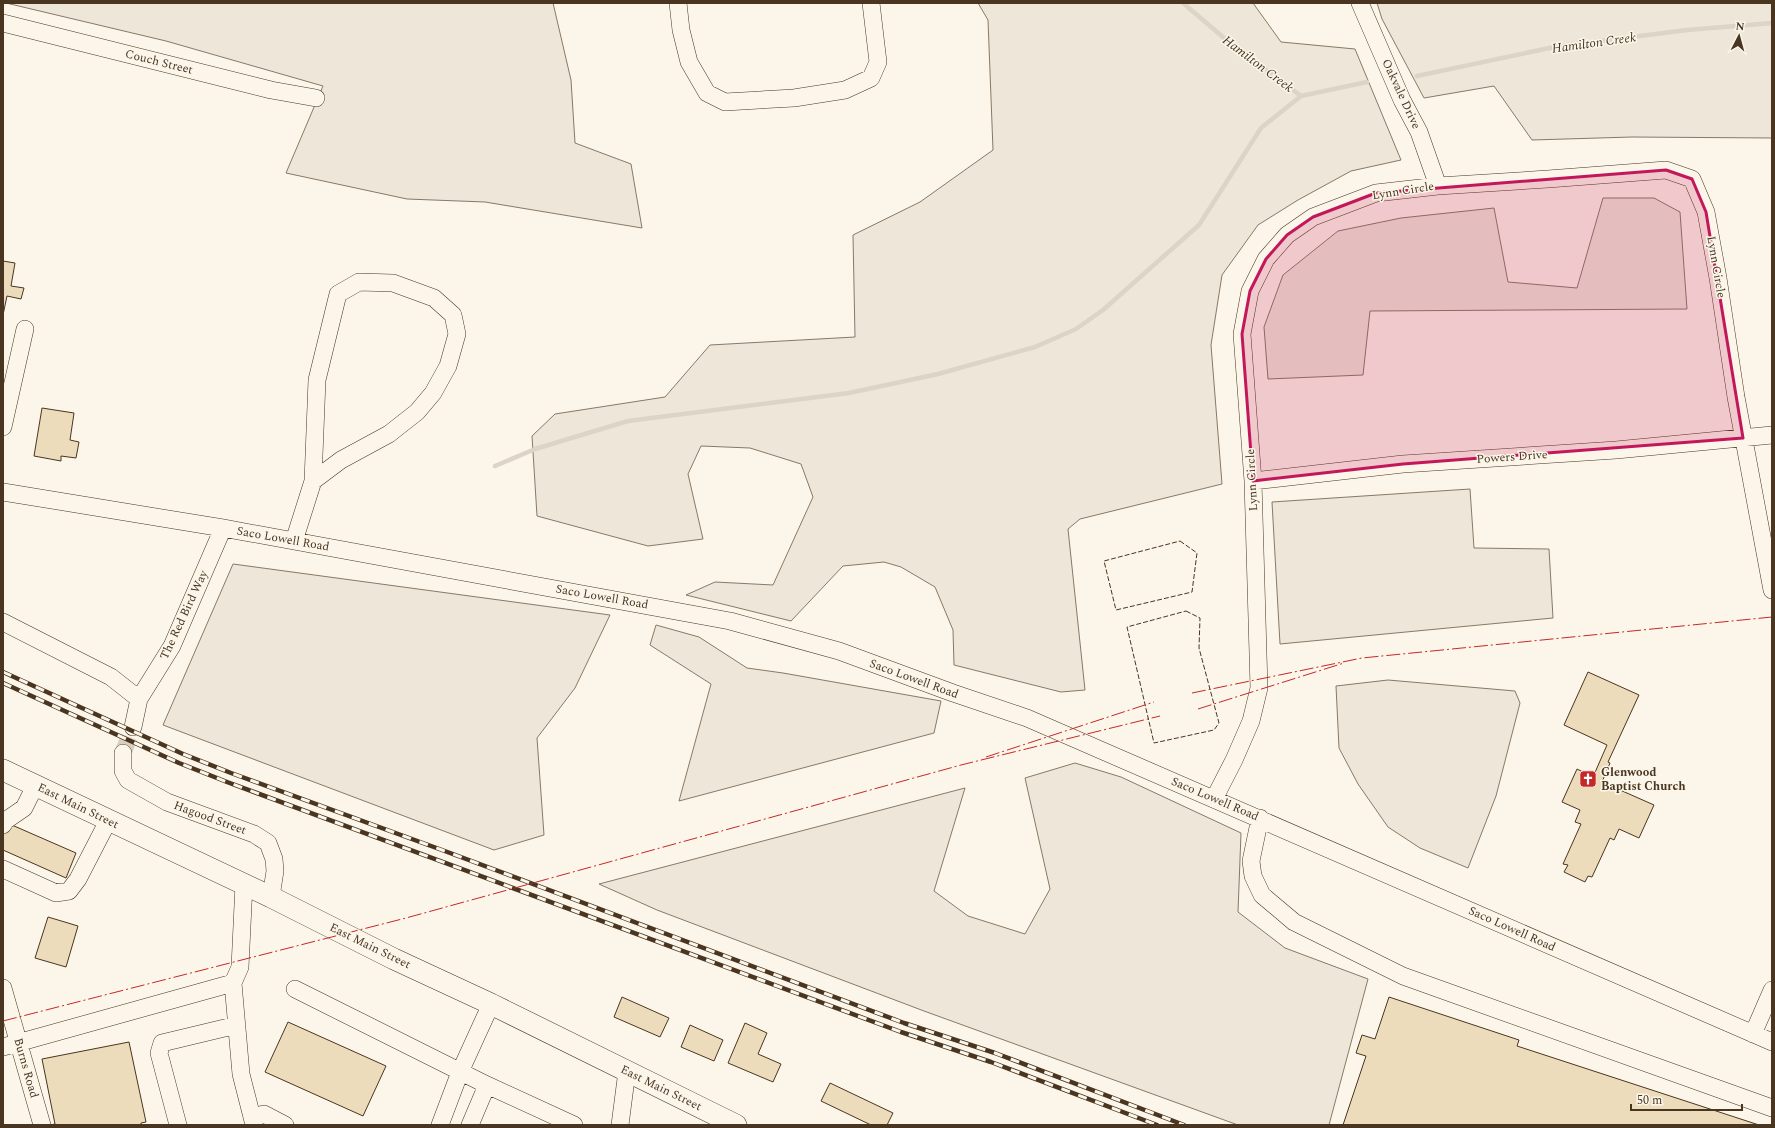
<svg xmlns="http://www.w3.org/2000/svg" width="1775" height="1128" viewBox="0 0 1775 1128" font-family="Spectral,serif">
	<style>
		.green { fill: #ede6d9; stroke: #887966 }
		.lines { fill: none; stroke-linecap: round; stroke-linejoin: round }
		.stream { stroke: #dcd4c6; stroke-width: 4.5 }
		.building { fill: #ecdcbc; stroke: #4a3520 }
		.minor-tunnel { stroke: #d8cfc1; stroke-width: 17; stroke-dasharray: 17 8; stroke-linecap: butt }
		.minor-casing { stroke: #4a3520; stroke-width: 18 }
		.major-casing { stroke: #4a3520; stroke-width: 22 }
		.minor { stroke: #fbf6e9; stroke-width: 17 }
		.major { stroke: #fbf6e9; stroke-width: 21 }
		.rail-casing { stroke: #4a3520; stroke-width: 4.5 }
		.rail { stroke: #fbf6e9; stroke-width: 3; stroke-dasharray: 9; stroke-linecap: butt }
		.fence { stroke: #4a3520; stroke-width: 1; stroke-dasharray: 5 2; stroke-linecap: butt }
		.power { stroke: #c62828; stroke-width: 1; stroke-dasharray: 14 3 2 3; stroke-linecap: butt }
		.marked { fill: #c2185b; fill-opacity: 0.2; stroke: #c2185b; stroke-width: 3; stroke-linejoin: round }
		.labels { text-anchor: middle; dominant-baseline: central; stroke-width: 3; stroke-linejoin: round; paint-order: stroke }
		.street-label { font-size: 12px; fill: #4a3520; stroke: #fbf6e9 }
		.poi-label { font-size: 12px; font-weight: bold; fill: #4a3520; stroke: #fbf6e9; text-anchor: start }
		.water-label { font-size: 13px; font-style: italic; fill: #4a3520; stroke: #fbf6e9 }
	</style>
	<rect width="100%" height="100%" fill="#fbf6e9"/>
	<path class="green" d="M6 3H553L571 80 575 143 631 164 642 228 485 202 407 199 286 173 323 86 166 41Z
		M978 3H1253L1281 42 1355 49 1401 160 1351 171 1298 200 1258 225 1222 275 1211 345 1222 484 1080 519 1068 529 1085 690 1061 692 954 665 953 630 935 587 901 567 884 562 843 566 791 621 686 595 715 582 773 585 813 497 801 464 750 448 701 446 688 474 703 539 648 546 537 516 532 436 555 414 665 397 710 345 855 337 853 235 920 202 993 150 988 20Z
		M1377 3H1772V138L1632 137 1532 140 1494 86 1424 98 1382 19Z
		M1603 198H1654L1680 212 1687 309 1370 311 1363 375 1268 379 1264 327 1283 275 1338 231 1401 218 1494 208 1508 282 1577 288Z
		M1470 489 1474 548 1549 549 1553 618 1280 644 1272 502Z
		M233 564 610 615 575 688 537 738 544 835 494 850 163 725Z
		M656 625 699 637 747 668 783 673 941 701 934 733 679 801 711 684 650 645Z
		M1388 680 1515 691 1520 703 1496 796 1468 868 1420 848 1388 827 1358 784 1339 748 1336 686Z
		M1075 763 1121 777 1241 833 1238 912 1285 948 1368 979 1329 1125H1238L924 1011 657 910 599 884 965 788 934 891 968 916 1025 934 1050 889 1025 778Z"/>
	<g class="lines">
		<path class="stream" d="M1183 3 1230 43 1301 96
			M1417 76 1554 47 1687 30 1772 23
			M495 466 535 449 628 421 849 393 938 374 1035 347 1076 329 1103 310 1199 225 1261 128 1301 96 1367 82"/>
	</g>
	<path class="building" d="M3 261 15 263 11 286 24 288 21 299 7 296 3 315Z
		M42 408 74 413 70 440 79 442 76 458 61 456V461L34 456Z
		M1588 672 1639 695 1608 762 1610 763 1602 782 1654 805 1639 838 1619 829 1614 840 1610 838 1592 877 1588 876 1585 882 1564 872 1568 865 1563 864 1581 824 1575 822 1580 810 1562 802 1577 769 1593 777 1607 745 1564 725Z
		M5 822 76 853 66 878 3 850V826Z
		M48 917 78 926 66 967 35 958Z
		M622 997 669 1018 660 1037 614 1017Z
		M1389 997 1519 1040 1517 1046 1759 1125H1343L1366 1056 1356 1053 1362 1035 1375 1039Z
		M288 1022 386 1066 363 1116 265 1072Z
		M745 1023 767 1033 758 1054 781 1064 773 1082 728 1063Z
		M690 1025 723 1040 714 1061 681 1047Z
		M129 1042 146 1122 141 1123V1125H50L55 1124 42 1059Z
		M830 1083 893 1113 887 1125H871L821 1101Z"/>
	<g class="lines">
		<path class="minor-tunnel" d="M123 753 133 727"/>
		<defs>
			<path id="minor" d="M678 3 681 30 689 62 707 93 725 102 794 98 845 90 871 78 878 62 871 3
				M1360 3 1402 100 1419 132 1438 186
				M3 23 271 90 316 98
				M3 427 25 329
				M1253 481 1403 464 1616 450 1772 435
				M3 492 223 528 730 621 839 651 953 693 1027 718 1772 1042
				M294 541 313 481 317 380 338 294 359 282 393 283 434 298 453 315 457 334 448 366 433 393 417 412 389 434 341 460 313 481
				M3 622 111 677 139 699 133 727
				M139 699 172 646 223 528
				M123 753V771L128 780 167 802 254 834 268 843 274 859 275 871 271 897
				M1214 799 1234 760 1251 721 1259 688 1253 481 1242 334 1250 291 1266 259 1287 235 1313 217 1376 193 1438 186 1548 179 1666 170 1692 179 1706 212 1718 278 1736 397 1772 590
				M1260 818 1251 861 1253 876 1262 895 1294 922 1403 976 1772 1108
				M3 825 5 821 24 808 35 786
				M3 869 56 893 69 891 78 879 108 821
				M233 983 241 1074 254 1125
				M3 988 42 1125
				M295 989 487 1085
				M1753 1034 1772 990
				M3 1047 233 983 240 967 244 884
				M252 1117 264 1114 285 1125
				M178 1125 159 1053 162 1043 237 1025
				M440 1125 460 1072 491 1004
				M470 1125 487 1085 574 1125
				M620 1125 627 1071"/>
			<path id="major" d="M3 770 271 897 394 959 491 1004 736 1125"/>
		</defs>
		<use href="#minor" class="minor-casing"/>
		<use href="#major" class="major-casing"/>
		<use href="#minor" class="minor"/>
		<use href="#major" class="major"/>
		<defs>
			<path id="rail" d="M3 672 183 754 231 773 442 850 904 1023 995 1053 1184 1125
				M3 683 179 763 227 782 901 1032 991 1062 1157 1125"/>
		</defs>
		<use href="#rail" class="rail-casing"/>
		<use href="#rail" class="rail"/>
		<path class="fence" d="M1180 541 1197 553 1192 592 1116 610 1104 561Z
			M1186 611 1200 618 1199 648 1219 723 1214 730 1154 743 1127 627Z"/>
		<path class="power" d="M1192 693 1362 658 1772 617
			M1198 709 1344 663
			M986 757 1154 702
			M3 1021 406 918 961 765 1160 716"/>
	</g>
	<path class="marked" d="M1666 170 1692 179 1706 212 1743 438 1403 464 1253 481 1242 334 1250 291 1266 259 1287 235 1313 217 1376 193Z"/>
	<defs>
		<symbol id="church-square" viewBox="-11 -11 22 22"><rect x="-9" y="-9" width="18" height="18" rx="4" fill="#c62828" stroke="#fbf6e9"/><path d="M-1.2-6h2.4v3.5h3.3v2.4h-3.3V6h-2.4V-.1h-3.3v-2.4h3.3Z" fill="#fff"/></symbol>
	</defs>
	<g fill-rule="evenodd">
		<use href="#church-square" x="1578" y="769" width="20" height="20"/>
	</g>
	<g class="labels">
		<g class="street-label">
			<text transform="translate(159 62) rotate(14)">Couch Street</text>
			<text transform="translate(1401 94) rotate(65)">Oakvale Drive</text>
			<text transform="translate(1403 191) rotate(-9)">Lynn Circle</text>
			<text transform="translate(1716 267) rotate(80)">Lynn Circle</text>
			<text transform="translate(1512 457) rotate(-4)">Powers Drive</text>
			<text transform="translate(1252 480) rotate(-93)">Lynn Circle</text>
			<text transform="translate(283 539) rotate(10)">Saco Lowell Road</text>
			<text transform="translate(602 597) rotate(10)">Saco Lowell Road</text>
			<text transform="translate(184 615) rotate(-65)">The Red Bird Way</text>
			<text transform="translate(914 679) rotate(20)">Saco Lowell Road</text>
			<text transform="translate(1215 799) rotate(23)">Saco Lowell Road</text>
			<text transform="translate(78 806) rotate(26)">East Main Street</text>
			<text transform="translate(210 818) rotate(20)">Hagood Street</text>
			<text transform="translate(1512 929) rotate(24)">Saco Lowell Road</text>
			<text transform="translate(370 946) rotate(26)">East Main Street</text>
			<text transform="translate(26 1068) rotate(74)">Burns Road</text>
			<text transform="translate(661 1088) rotate(26)">East Main Street</text>
		</g>
		<g class="poi-label">
			<text x="1601" y="772">Glenwood<tspan x="1601" dy="14">Baptist Church</tspan></text>
		</g>
		<g class="water-label">
			<text transform="translate(1594 43) rotate(-8)">Hamilton Creek</text>
			<text transform="translate(1258 64) rotate(37)">Hamilton Creek</text>
		</g>
	</g>
	<rect width="1775" height="1128" fill="none" stroke="#4a3520" stroke-width="8"/>
	<g transform="translate(1739 36) rotate(6)" stroke="#fbf6e9" stroke-width="3" paint-order="stroke">
	<path d="M0-3L7 15L0 10L-7 15Z" fill="#4a3520"/>
	<text y="-6" font-size="11" font-weight="bold" text-anchor="middle" fill="#4a3520">N</text>
	</g>
	<path d="M1631 1104v6h111v-6" fill="none" stroke="#4a3520" stroke-width="2"/>
	<text x="1637" y="1104" font-size="12" fill="#4a3520" stroke="#fbf6e9" stroke-width="3" paint-order="stroke">50 m</text>
</svg>
